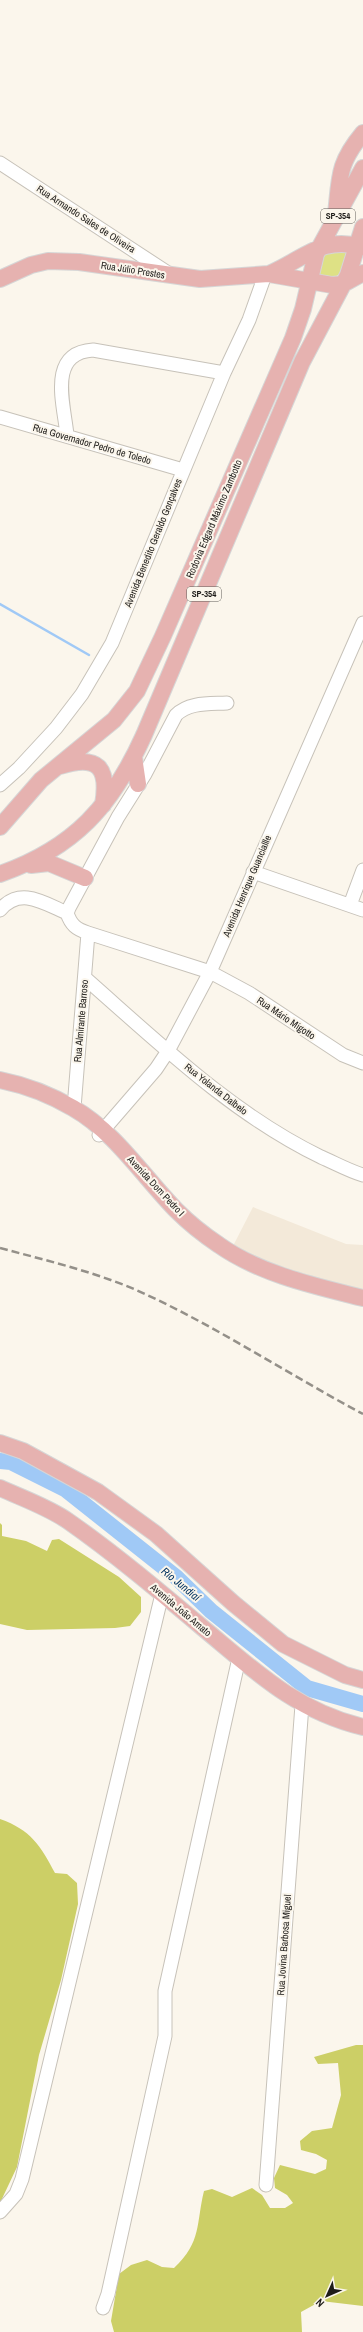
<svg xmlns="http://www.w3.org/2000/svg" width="363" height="2332" viewBox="0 0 363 2332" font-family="'Archivo Narrow',sans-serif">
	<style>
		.built { fill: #f3e9d9 }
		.green { fill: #dee185 }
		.forest { fill: #cccf66 }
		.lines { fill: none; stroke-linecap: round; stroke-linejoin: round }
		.stream { stroke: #a0c9f6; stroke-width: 2.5 }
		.river { stroke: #a0c9f6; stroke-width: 16 }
		.minor-casing { stroke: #c7c2b9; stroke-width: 15 }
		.major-casing { stroke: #d6d6d6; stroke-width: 18 }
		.minor { stroke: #fff; stroke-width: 13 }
		.major { stroke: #e6b2b0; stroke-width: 16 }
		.rail { stroke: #949089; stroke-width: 2.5; stroke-dasharray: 8 4; stroke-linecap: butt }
		.labels { text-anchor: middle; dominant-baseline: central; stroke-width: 4; stroke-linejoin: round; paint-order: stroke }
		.shield { fill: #fbf6ec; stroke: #605d58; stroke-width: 1 }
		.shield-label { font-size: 9px; font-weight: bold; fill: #1e1c19 }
		.street-label { font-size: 10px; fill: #1e1c19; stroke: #fbf6ec }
		.water-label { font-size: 11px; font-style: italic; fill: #003260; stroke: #fbf6ec }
	</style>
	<rect width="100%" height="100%" fill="#fbf6ec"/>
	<path class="built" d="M253 1207 346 1244 363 1245V1293L258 1261 233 1246Z"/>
	<path class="green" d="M329 250 347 252 345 271 333 278 322 277 318 272 319 259Z"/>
	<path class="forest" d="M0 1523 2 1525V1536L26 1541 47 1551 52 1540 59 1539 119 1577 141 1597V1612L130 1626 115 1628 27 1630 0 1624Z
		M0 1819C31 1830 40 1845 55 1873L67 1874 77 1883 78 1904 61 1980 39 2055 17 2167 0 2203Z
		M356 2045H363V2306L321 2301 301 2312 302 2332H114L111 2321 119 2274 131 2265 147 2260 162 2267 174 2268C202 2242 196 2223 204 2191L212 2189 232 2197 252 2188 262 2195 270 2208H285L293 2203 287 2195 275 2188 274 2178 280 2165 315 2174 326 2169 327 2160 316 2154 301 2150 300 2141 312 2131 332 2128 341 2095 338 2063 318 2064 314 2057Z"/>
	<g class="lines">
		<path class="stream" d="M0 604 89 655"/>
		<path class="river" d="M0 1461 11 1462 65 1489 176 1577 211 1611 307 1688 363 1704"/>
		<defs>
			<path id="minor" d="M0 163 171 275
				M0 417 183 470
				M67 435C64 404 47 353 93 350L224 373
				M227 703C209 704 189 702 176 715L145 774 118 817 69 908 67 913C71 925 76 929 88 933L210 972 249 993 343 1055 363 1063
				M0 785 19 768 56 728 82 694 112 643 224 373 249 320 265 275
				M253 872 363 910
				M350 905 363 870
				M0 910C20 886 44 903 67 913
				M85 978C159 1043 232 1114 321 1157 335 1163 349 1171 363 1175
				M74 1108 88 933
				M99 1135 156 1069 168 1051 210 972 363 623
				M266 2185 302 1705
				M0 2212 16 2194 22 2179 162 1594
				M103 2308 108 2294 165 2036V1991L239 1658"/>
			<path id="major" d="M336 214C340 176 338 163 363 133
				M269 274C306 258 320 236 363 247
				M0 279 31 265 48 261 79 262 200 279 269 274 332 285 343 284 363 273
				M134 757 138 784
				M60 766C99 754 109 768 103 805
				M0 827 41 780 114 720 137 691 163 636 293 338 303 309 316 254 363 168
				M31 865 49 863 85 878
				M0 874C74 848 112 806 144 735L302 362 348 275 363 227
				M0 1080C25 1085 51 1095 73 1108 115 1132 143 1176 176 1210 189 1223 204 1235 219 1245 260 1274 315 1286 363 1298
				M0 1443 23 1451 98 1492 156 1534 233 1603 283 1644 345 1675 363 1680
				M0 1488C22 1498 48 1507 68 1521 115 1554 159 1591 203 1628 255 1671 296 1711 363 1727"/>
		</defs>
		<use href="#minor" class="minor-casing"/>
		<use href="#major" class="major-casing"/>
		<use href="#minor" class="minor"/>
		<use href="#major" class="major"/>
		<path class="rail" d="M0 1248C45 1260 91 1271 134 1289 213 1324 286 1373 363 1414"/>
	</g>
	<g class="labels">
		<g class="shield">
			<rect x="321" y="209" width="34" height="14" rx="3"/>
			<rect x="187" y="587" width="34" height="14" rx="3"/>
		</g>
		<g class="shield-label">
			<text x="338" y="216">SP-354</text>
			<text x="204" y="594">SP-354</text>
		</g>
		<g class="street-label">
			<text transform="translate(86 219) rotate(33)">Rua Armando Sales de Oliveira</text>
			<text transform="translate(133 270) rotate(9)">Rua Júlio Prestes</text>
			<text transform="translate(92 444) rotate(16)">Rua Governador Pedro de Toledo</text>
			<text transform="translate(214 519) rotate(-67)">Rodovia Edgard Máximo Zambotto</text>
			<text transform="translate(153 543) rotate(-68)">Avenida Benedito Geraldo Gonçalves</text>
			<text transform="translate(247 886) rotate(-67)">Avenida Henrique Guanciallle</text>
			<text transform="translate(286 1018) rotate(34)">Rua Mário Migotto</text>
			<text transform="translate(81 1021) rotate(-85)">Rua Almirante Barroso</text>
			<text transform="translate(216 1089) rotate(38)">Rua Yolanda Dalbelo</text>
			<text transform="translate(156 1186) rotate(47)">Avenida Dom Pedro I</text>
			<text transform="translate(181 1610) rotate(40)">Avenida João Amato</text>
			<text transform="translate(284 1945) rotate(-86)">Rua Jovina Barbosa Miguel</text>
		</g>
		<g class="water-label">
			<text transform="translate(181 1584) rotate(39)">Rio Jundiaí</text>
		</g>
	</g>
	<g transform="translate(327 2296) rotate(225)" stroke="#fbf6ec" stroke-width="3" paint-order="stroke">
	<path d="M0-3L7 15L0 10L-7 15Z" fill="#1e1c19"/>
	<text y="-6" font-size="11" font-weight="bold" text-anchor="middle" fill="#1e1c19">N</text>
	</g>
</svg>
